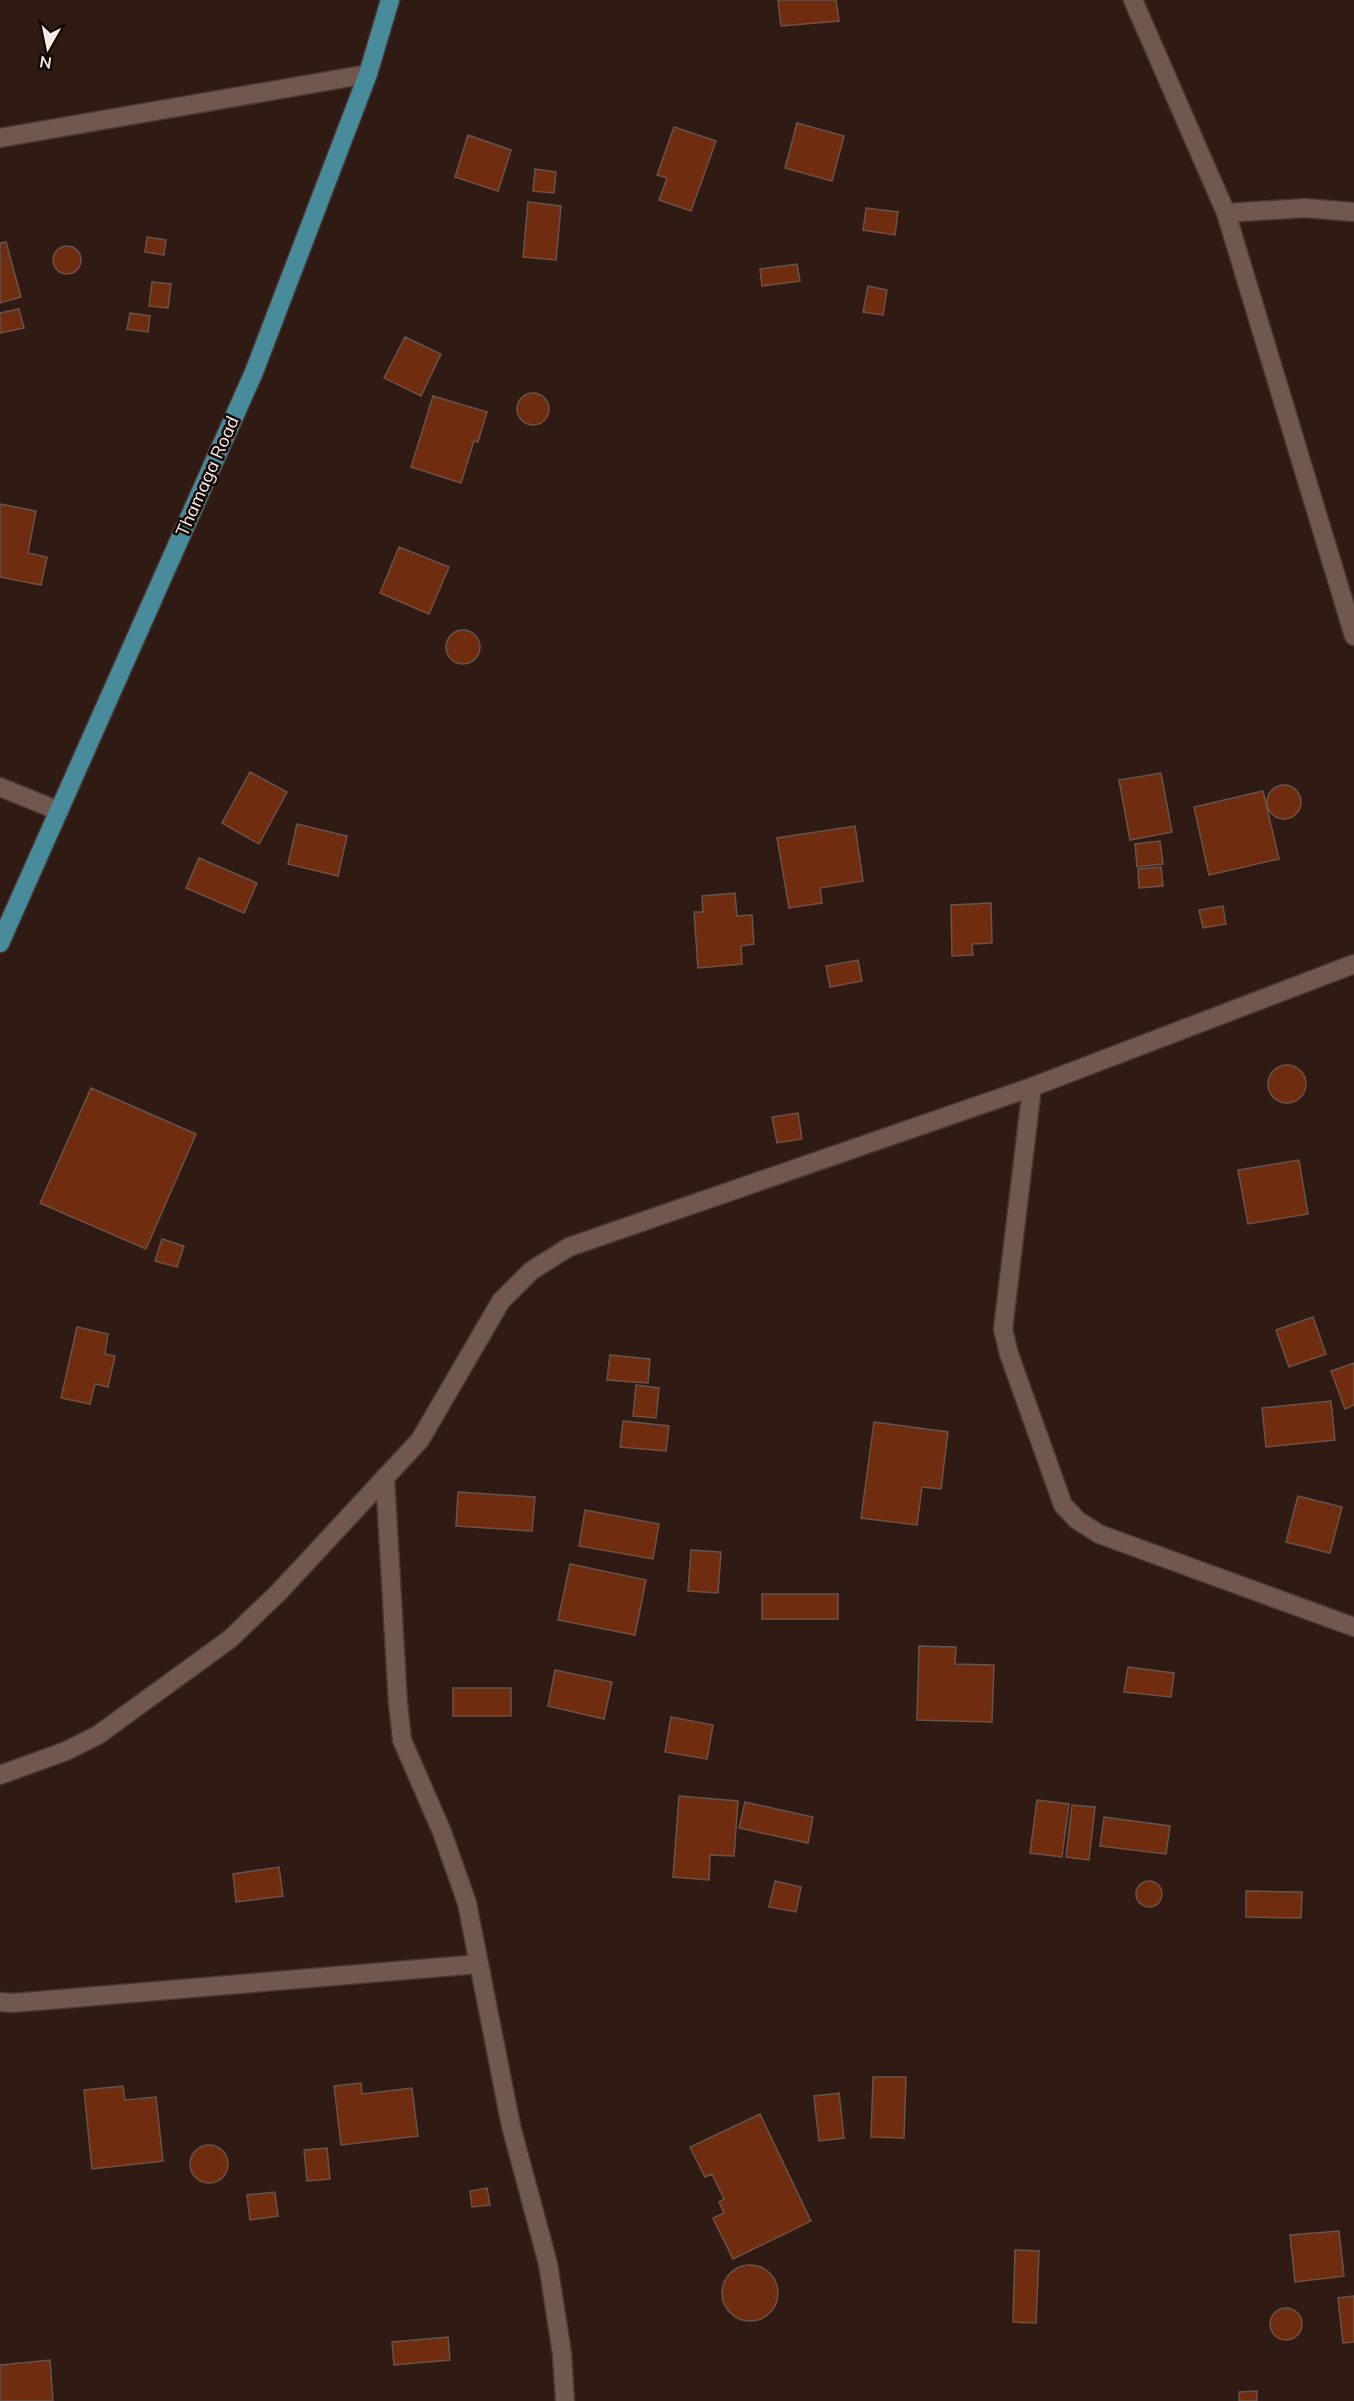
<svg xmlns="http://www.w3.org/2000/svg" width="1354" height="2401" viewBox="0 0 1354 2401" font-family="Mulish,sans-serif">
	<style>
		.building { fill: #702c0e; stroke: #6b5249; stroke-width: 1.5 }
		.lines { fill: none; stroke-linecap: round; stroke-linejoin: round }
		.minor-casing { stroke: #483733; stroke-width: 21 }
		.major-casing { stroke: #483733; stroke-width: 21 }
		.minor { stroke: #71584f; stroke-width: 18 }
		.major { stroke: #488c9b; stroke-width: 18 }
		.labels { text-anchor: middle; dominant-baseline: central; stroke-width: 5; stroke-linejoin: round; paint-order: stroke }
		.street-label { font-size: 18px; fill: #f8e9e4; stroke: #110805 }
	</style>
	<rect width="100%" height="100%" fill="#2f1b13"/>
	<path class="building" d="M778 0H836L839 21 781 26Z
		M797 123 844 136 832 181 785 168Z
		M674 127 716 141 691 211 659 200 667 178 657 175Z
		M468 135 511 150 498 191 455 177Z
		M535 169 556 172 554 193 533 191Z
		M528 202 561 206 556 260 523 257Z
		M866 208 898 212 895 235 863 230Z
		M147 237 166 240 164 255 145 252Z
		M6 242 21 297 0 303V243Z
		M53 260a14 14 0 1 1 28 0a14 14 0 1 1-28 0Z
		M797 264 800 281 762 286 760 269Z
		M152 282 171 284 168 308 149 306Z
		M868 286 887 290 883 315 863 312Z
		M19 309 24 328 0 333V313Z
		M130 313 150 316 148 332 127 329Z
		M405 337 441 354 421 396 384 378Z
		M517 409a16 16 0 1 1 32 0a16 16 0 1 1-32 0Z
		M433 396 487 412 478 442 474 441 461 483 411 467Z
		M0 504 36 511 28 553 47 557 41 585 0 577Z
		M399 547 449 567 429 614 380 593Z
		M446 647a17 17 0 1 1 34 0a17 17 0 1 1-34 0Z
		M250 772 287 792 259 844 222 823Z
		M1161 773 1172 832 1130 840 1119 780Z
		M1267 802a17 17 0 1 1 34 0a17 17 0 1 1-34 0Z
		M1263 791 1279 859 1209 875 1194 807Z
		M297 824 347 836 338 876 288 864Z
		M855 826 863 881 820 888 822 903 789 908 777 838Z
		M1160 841 1163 864 1137 867 1135 844Z
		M199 858 257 883 244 913 186 888Z
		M1161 867 1163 886 1139 888 1138 869Z
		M735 893 737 916 752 915 754 944 741 946 742 964 698 968 694 912H703L702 896Z
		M991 903 992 943 972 944 973 955 952 956 951 905Z
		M1223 906 1226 924 1203 928 1199 910Z
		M858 960 862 981 830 987 826 966Z
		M1268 1084a19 19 0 1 1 38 0a19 19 0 1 1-38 0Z
		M91 1088 196 1134 146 1249 40 1203Z
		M798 1113 802 1139 777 1143 772 1117Z
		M1299 1160 1308 1214 1248 1224 1238 1170Z
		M162 1239 184 1246 177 1267 155 1261Z
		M1313 1317 1326 1354 1289 1367 1276 1330Z
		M77 1327 108 1334 105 1354 115 1356 108 1387 95 1384 90 1404 61 1398Z
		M610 1355 650 1359 648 1383 607 1380Z
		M1354 1363V1405L1345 1409 1331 1371Z
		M636 1385 659 1388 656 1418 633 1416Z
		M1331 1401 1335 1440 1266 1447 1262 1408Z
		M623 1421 669 1426 666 1451 620 1447Z
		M874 1422 948 1432 941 1489 922 1487 917 1525 861 1518Z
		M458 1492 535 1497 532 1531 456 1526Z
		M1298 1496 1342 1507 1330 1553 1286 1542Z
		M585 1510 659 1524 653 1559 579 1546Z
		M691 1550 721 1552 718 1593 688 1591Z
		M570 1564 646 1580 635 1635 558 1620Z
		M762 1594H838V1619H762Z
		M919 1646 956 1647 955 1664 994 1665 992 1722 917 1720Z
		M1128 1667 1174 1673 1171 1697 1124 1692Z
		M555 1670 612 1682 604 1719 548 1706Z
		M453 1688H511V1716H453Z
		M671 1717 713 1725 707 1759 665 1752Z
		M679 1796 738 1801 734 1856 710 1855 709 1880 673 1877Z
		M1037 1800 1069 1804 1062 1857 1030 1853Z
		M745 1802 813 1817 808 1843 739 1828Z
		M1072 1805 1095 1807 1089 1860 1066 1857Z
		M1104 1817 1170 1826 1166 1854 1100 1846Z
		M279 1867 283 1896 236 1902 233 1874Z
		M775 1881 801 1887 796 1912 769 1907Z
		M1136 1894a13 13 0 1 1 26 0a13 13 0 1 1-26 0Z
		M1246 1891 1302 1892 1301 1918 1246 1917Z
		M873 2077H906L904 2138 871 2137Z
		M361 2083 362 2094 412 2088 418 2136 341 2145 334 2086Z
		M123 2086 125 2100 156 2097 163 2161 92 2169 84 2090Z
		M839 2093 844 2138 819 2141 814 2096Z
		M760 2114 811 2221 733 2259 713 2218 724 2213 719 2202 724 2199 712 2174 705 2177 690 2147Z
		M190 2164a19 19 0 1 1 38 0a19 19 0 1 1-38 0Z
		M327 2148 330 2179 307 2181 304 2150Z
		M487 2188 490 2205 472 2207 470 2191Z
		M275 2192 278 2216 250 2220 247 2195Z
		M1339 2231 1344 2276 1295 2282 1290 2235Z
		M1015 2250 1039 2251 1036 2323 1013 2322Z
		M722 2293a28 28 0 1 1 56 0a28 28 0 1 1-56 0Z
		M1354 2296V2342L1343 2343 1338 2298Z
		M1270 2324a16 16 0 1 1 32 0a16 16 0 1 1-32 0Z
		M448 2337 450 2360 394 2365 392 2342Z
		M50 2360 53 2401H0V2365Z
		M1257 2391V2401H1239V2392Z"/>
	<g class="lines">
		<defs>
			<path id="minor" d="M1133 0 1226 213 1354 636
				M0 138 368 74
				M1226 213 1305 208 1354 212
				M0 787 59 811
				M1354 964 1032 1087 1003 1329 1009 1354 1063 1505 1077 1520 1099 1534 1354 1627
				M385 1477 398 1704 402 1740 442 1832 467 1903 511 2126 548 2264 562 2354 565 2401
				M0 1775 66 1751 98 1735 230 1639 279 1592 420 1440 501 1301 531 1271 569 1247 1032 1087
				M0 2002 13 2003 479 1964"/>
			<path id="major" d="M0 943 254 372 368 74 390 0"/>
		</defs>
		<use href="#minor" class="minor-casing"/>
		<use href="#major" class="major-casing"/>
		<use href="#minor" class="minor"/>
		<use href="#major" class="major"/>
	</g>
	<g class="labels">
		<g class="street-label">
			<text transform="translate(207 476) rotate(-66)">Thamaga Road</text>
		</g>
	</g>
	<g transform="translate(48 48) rotate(189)" stroke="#110805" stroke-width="4.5" paint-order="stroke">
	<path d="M0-4.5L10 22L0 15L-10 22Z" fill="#f8e9e4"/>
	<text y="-9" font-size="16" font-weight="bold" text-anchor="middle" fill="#f8e9e4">N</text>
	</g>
</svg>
